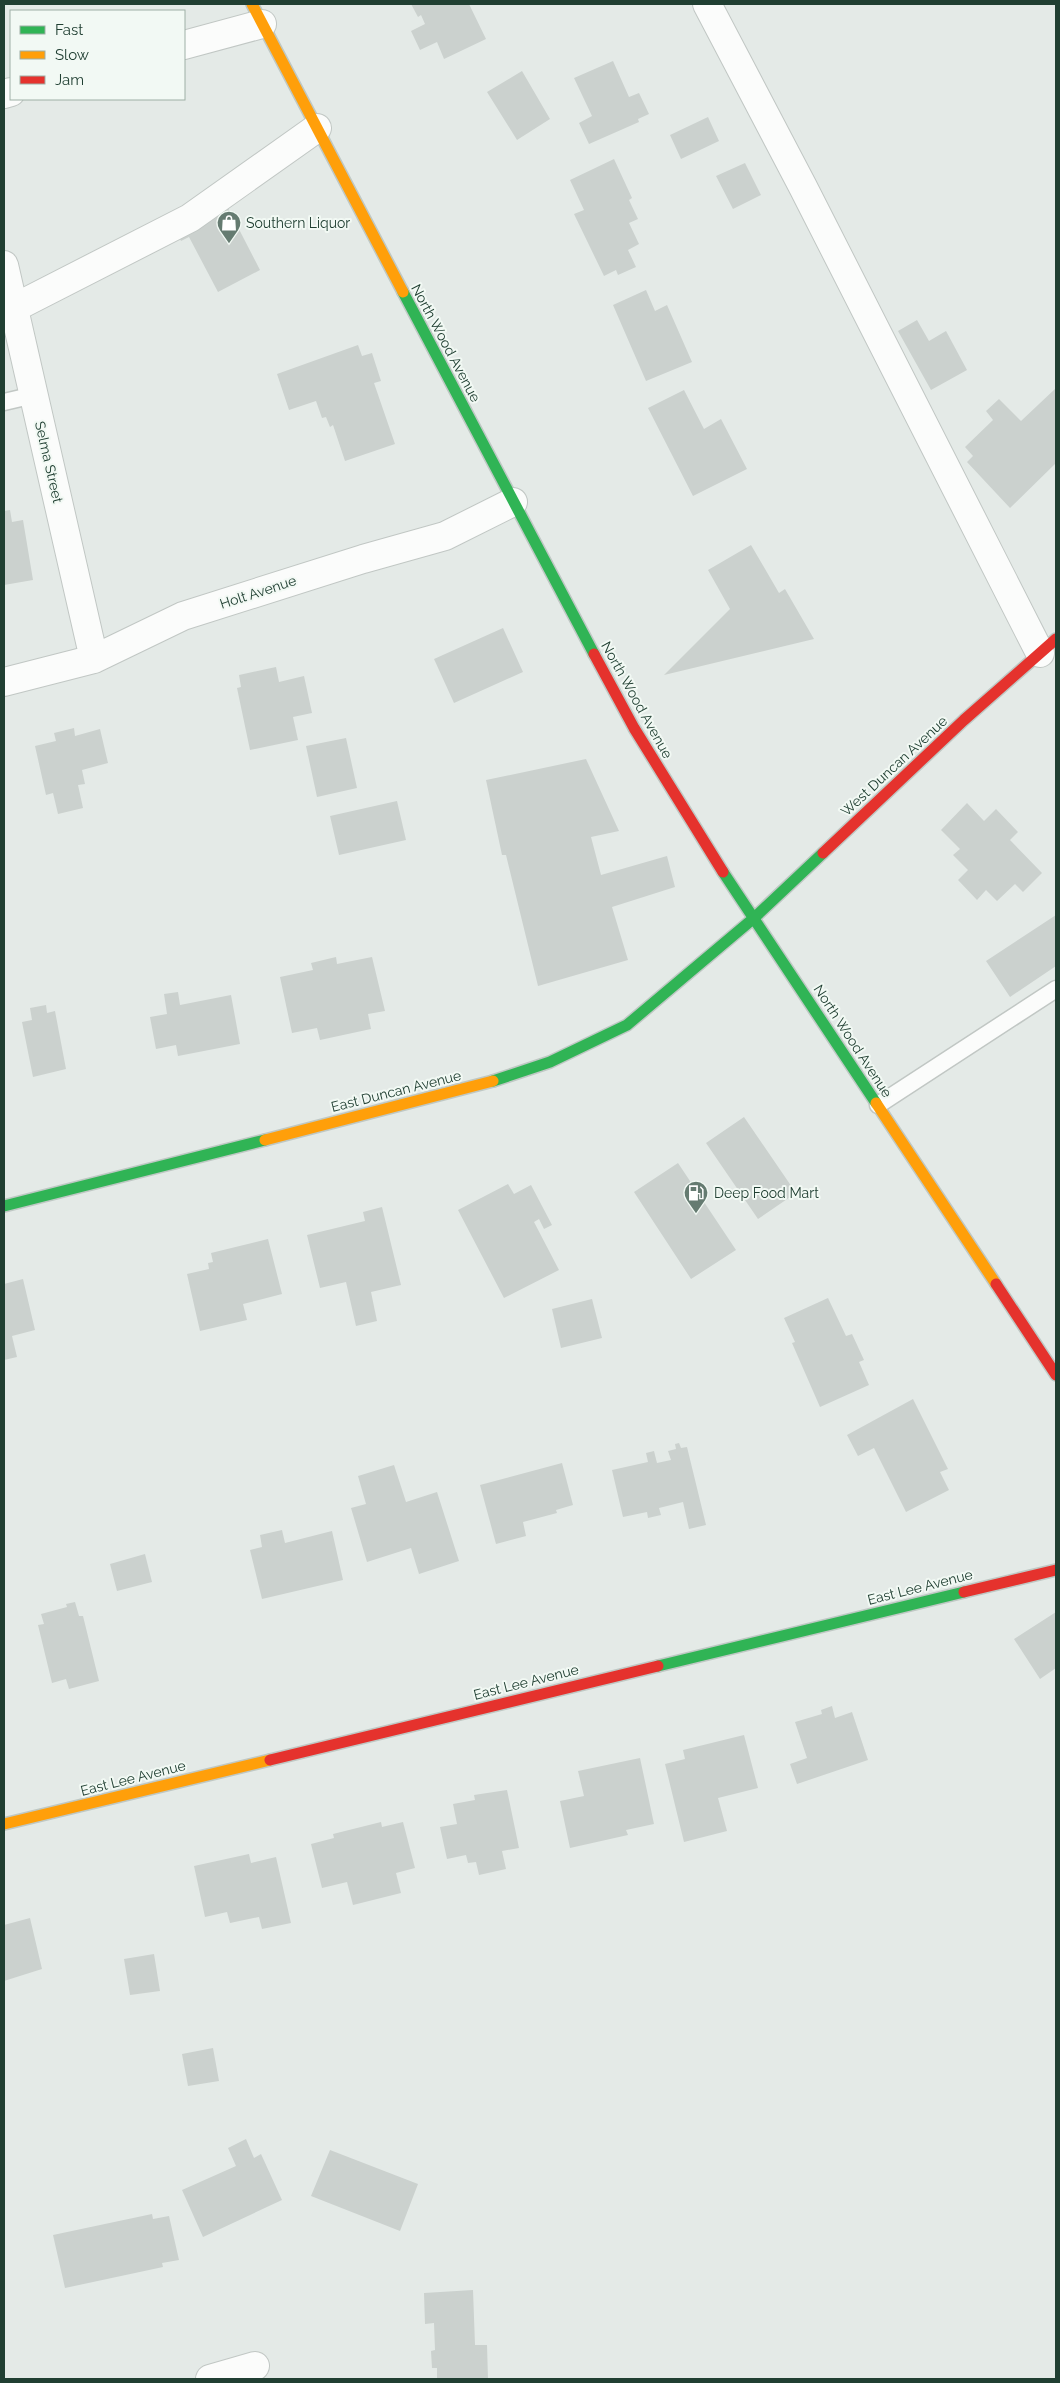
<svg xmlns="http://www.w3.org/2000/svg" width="1060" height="2383" viewBox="0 0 1060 2383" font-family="Raleway,sans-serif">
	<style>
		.building { fill: #cbd1ce }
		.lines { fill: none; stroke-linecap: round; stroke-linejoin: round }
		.lane-casing { stroke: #c1c7c4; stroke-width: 19 }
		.street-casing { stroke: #c1c7c4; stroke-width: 30 }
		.fast-casing { stroke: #bfc8c4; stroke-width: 14 }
		.slow-casing { stroke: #bfc8c4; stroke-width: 14 }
		.jam-casing { stroke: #bfc8c4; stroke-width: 14 }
		.lane { stroke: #fbfcfb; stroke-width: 16 }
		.street { stroke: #fbfcfb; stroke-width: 28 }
		.fast { stroke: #30b455; stroke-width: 11 }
		.slow { stroke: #ff9f0a; stroke-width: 11 }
		.jam { stroke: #e5322d; stroke-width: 11 }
		.labels { text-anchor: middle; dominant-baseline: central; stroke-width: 4; stroke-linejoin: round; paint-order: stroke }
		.poi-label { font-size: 14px; fill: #203f32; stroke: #f2f9f4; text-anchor: start }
		.street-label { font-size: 14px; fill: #203f32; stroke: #f2f9f4 }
	</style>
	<rect width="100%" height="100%" fill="#e4eae7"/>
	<path class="building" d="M411 4H469L486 39 444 59 437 42 420 50 411 31 425 24 421 15 418 17Z
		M613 61 629 97 639 93 649 114 638 119 639 122 589 144 579 123 592 116 574 78Z
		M522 71 550 119 517 140 487 92Z
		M708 117 719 141 681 159 670 135Z
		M614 159 632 198 629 200 638 219 629 223 639 244 628 250 636 267 618 275 616 270 604 276 574 214 584 210 570 180Z
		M745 163 761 195 733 209 716 176Z
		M227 206 260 270 218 292 189 237 181 241 177 232Z
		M646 290 655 311 667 305 692 362 646 381 613 305Z
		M917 320 929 341 946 331 967 370 931 390 898 331Z
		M358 345 362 356 372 353 381 381 374 383 395 444 345 461 333 425 330 427 326 417 322 418 316 401 289 410 277 374Z
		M1056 388V463L1010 508 967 462 973 456 965 447 993 420 986 411 999 399 1021 421Z
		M684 390 704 429 721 419 747 469 693 496 648 408Z
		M10 510 12 522 23 520 33 580 4 585V511Z
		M751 545 779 593 785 589 814 639 664 675 730 609 708 570Z
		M503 628 523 672 454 703 434 659Z
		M276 667 279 682 304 676 312 713 293 717 298 740 250 750 237 688 241 687 239 675Z
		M74 728 75 736 100 729 108 763 82 770 85 784 78 785 83 808 58 814 53 793 46 795 35 746 56 741 54 733Z
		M346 738 357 788 317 797 306 746Z
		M586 759 619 831 591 837 601 875 667 856 675 887 612 907 628 960 538 986 506 855H502L486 780Z
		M397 801 406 840 339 855 330 816Z
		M967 803 984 821 996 809 1018 832 1010 840 1042 873 1023 892 1015 884 997 901 986 890 977 900 958 880 968 870 953 855 960 849 941 830Z
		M1056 915V966L1010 997 986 961Z
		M336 957 337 964 372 957 385 1011 368 1014 371 1029 320 1040 317 1028 292 1033 280 977 313 970 311 963Z
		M178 992 180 1005 231 995 240 1044 178 1056 176 1045 156 1049 150 1017 167 1014 164 994Z
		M46 1005 47 1013 55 1011 66 1069 33 1077 22 1022 32 1020 30 1008Z
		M744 1117 796 1193 758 1219 706 1143Z
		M678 1163 736 1250 691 1279 634 1192Z
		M508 1184 514 1194 531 1185 552 1225 544 1229 539 1219 534 1222 559 1270 504 1298 458 1210Z
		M382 1207 401 1285 371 1292 377 1321 356 1326 346 1282 320 1288 307 1235 365 1221 363 1212Z
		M268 1239 282 1294 243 1304 247 1320 200 1331 187 1274 209 1269 208 1263 213 1262 211 1253Z
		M23 1279 35 1330 12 1336 17 1357 4 1360V1284Z
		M828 1298 846 1336 852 1334 864 1360 859 1362 869 1385 820 1407 792 1343 795 1342 784 1318Z
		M592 1299 602 1338 561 1348 552 1309Z
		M913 1399 948 1469 940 1472 949 1490 906 1512 874 1448 858 1456 847 1435Z
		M679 1443 681 1448 687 1447 706 1525 689 1529 683 1502 659 1508 661 1515 648 1518 647 1512 623 1517 612 1470 648 1462 646 1453 654 1451 657 1463 671 1460 668 1451 676 1449 675 1444Z
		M562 1463 573 1505 556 1510 557 1513 523 1522 526 1536 496 1544 480 1485Z
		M394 1465 406 1502 437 1492 459 1561 419 1574 411 1548 367 1562 351 1508 366 1504 358 1476Z
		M282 1530 285 1543 332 1531 343 1580 262 1599 250 1550 262 1547 260 1535Z
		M145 1554 152 1582 117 1591 110 1564Z
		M75 1602 79 1616H83L99 1681 69 1689 66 1679 52 1683 38 1625 44 1624 41 1614 67 1607 66 1604Z
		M1056 1612V1668L1040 1679 1014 1639Z
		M832 1706 835 1718 852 1712 868 1760 797 1784 790 1764 807 1758 795 1722 822 1714 821 1710Z
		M744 1735 758 1788 718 1798 727 1831 684 1842 665 1764 685 1759 683 1750Z
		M640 1758 654 1824 626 1830 628 1835 570 1848 560 1801 584 1796 578 1771Z
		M507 1790 519 1848 502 1851 506 1869 479 1875 476 1862 468 1863 466 1855 447 1859 440 1827 457 1824 453 1804 475 1800 474 1795Z
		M381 1822 382 1827 403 1822 415 1868 396 1873 401 1893 353 1905 347 1882 322 1888 311 1844 334 1838 333 1834Z
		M249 1854 251 1863 276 1857 291 1923 262 1929 259 1917 230 1923 227 1912 205 1917 194 1866Z
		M30 1918 42 1969 4 1981V1925Z
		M154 1954 160 1991 130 1995 124 1959Z
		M213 2048 219 2081 188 2086 182 2054Z
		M246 2139 254 2158 261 2154 282 2200 203 2237 182 2190 236 2166 228 2148Z
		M330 2150 418 2184 400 2231 311 2196Z
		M152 2214 153 2219 169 2216 179 2260 162 2263 163 2267 65 2288 53 2235Z
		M473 2290 475 2345H487L488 2379H437V2368H432L431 2351 435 2350 434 2323 425 2324 424 2293Z"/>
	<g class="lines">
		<defs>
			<path id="lane" d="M4 402 34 395
				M878 1105 1056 989"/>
			<path id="street" d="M707 4 803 187 1040 653
				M184 45 262 24
				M4 94 11 92
				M4 265 94 659
				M14 308 190 218 317 128
				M4 682 94 659 183 616 363 559 445 536 513 502
				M210 2379 255 2366"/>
			<path id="fast" d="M403 292 594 654
				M723 872 876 1103
				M493 1081 550 1062 627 1025 754 918 823 853
				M4 1206 265 1140
				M658 1666 964 1592"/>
			<path id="slow" d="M252 4 403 292
				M876 1103 996 1284
				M265 1140 493 1081
				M4 1824 270 1760"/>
			<path id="jam" d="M594 654 634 728 723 872
				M823 853 964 720 1056 639
				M996 1284 1056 1375
				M964 1592 1056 1570
				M270 1760 658 1666"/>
		</defs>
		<use href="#lane" class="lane-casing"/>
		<use href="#street" class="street-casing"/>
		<use href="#fast" class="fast-casing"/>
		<use href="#slow" class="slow-casing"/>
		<use href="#jam" class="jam-casing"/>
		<use href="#lane" class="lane"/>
		<use href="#street" class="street"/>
		<use href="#fast" class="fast"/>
		<use href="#slow" class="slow"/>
		<use href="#jam" class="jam"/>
	</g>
	<defs>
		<symbol id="shop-pin" viewBox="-11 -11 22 30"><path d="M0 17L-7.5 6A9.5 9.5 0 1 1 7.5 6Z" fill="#657b71" stroke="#f2f9f4"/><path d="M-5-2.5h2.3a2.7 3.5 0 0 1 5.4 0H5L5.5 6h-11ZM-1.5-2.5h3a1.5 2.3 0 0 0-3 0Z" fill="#fff"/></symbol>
		<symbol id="fuel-pin" viewBox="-11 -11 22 30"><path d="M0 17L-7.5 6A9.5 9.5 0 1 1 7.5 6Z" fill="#657b71" stroke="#f2f9f4"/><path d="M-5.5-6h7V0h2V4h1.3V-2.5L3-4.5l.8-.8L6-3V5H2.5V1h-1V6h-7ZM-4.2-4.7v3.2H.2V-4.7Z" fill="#fff"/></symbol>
	</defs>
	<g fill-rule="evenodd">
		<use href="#shop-pin" x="215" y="209" width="28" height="38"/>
		<use href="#fuel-pin" x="682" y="1179" width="28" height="38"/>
	</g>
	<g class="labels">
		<g class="poi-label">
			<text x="246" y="223">Southern Liquor</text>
			<text x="714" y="1193">Deep Food Mart</text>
		</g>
		<g class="street-label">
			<text transform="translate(446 343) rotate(62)">North Wood Avenue</text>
			<text transform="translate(49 462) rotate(77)">Selma Street</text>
			<text transform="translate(258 592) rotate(-18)">Holt Avenue</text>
			<text transform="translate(637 700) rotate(61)">North Wood Avenue</text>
			<text transform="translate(894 766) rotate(-43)">West Duncan Avenue</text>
			<text transform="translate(853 1041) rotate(57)">North Wood Avenue</text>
			<text transform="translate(396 1091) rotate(-14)">East Duncan Avenue</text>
			<text transform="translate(920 1587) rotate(-14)">East Lee Avenue</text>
			<text transform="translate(526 1682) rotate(-14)">East Lee Avenue</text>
			<text transform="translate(133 1778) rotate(-14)">East Lee Avenue</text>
		</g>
	</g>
	<rect width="1060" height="2383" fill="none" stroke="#203f32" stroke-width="10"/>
	<rect x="10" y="10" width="175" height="90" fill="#f2f9f4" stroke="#9eafa6"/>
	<rect x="20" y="26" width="25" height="8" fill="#30b455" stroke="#9eafa6"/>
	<text x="55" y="35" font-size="15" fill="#203f32">Fast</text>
	<rect x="20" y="51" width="25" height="8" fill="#ff9f0a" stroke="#9eafa6"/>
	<text x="55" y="60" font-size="15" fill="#203f32">Slow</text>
	<rect x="20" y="76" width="25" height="8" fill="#e5322d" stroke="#9eafa6"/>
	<text x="55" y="85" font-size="15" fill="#203f32">Jam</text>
</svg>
